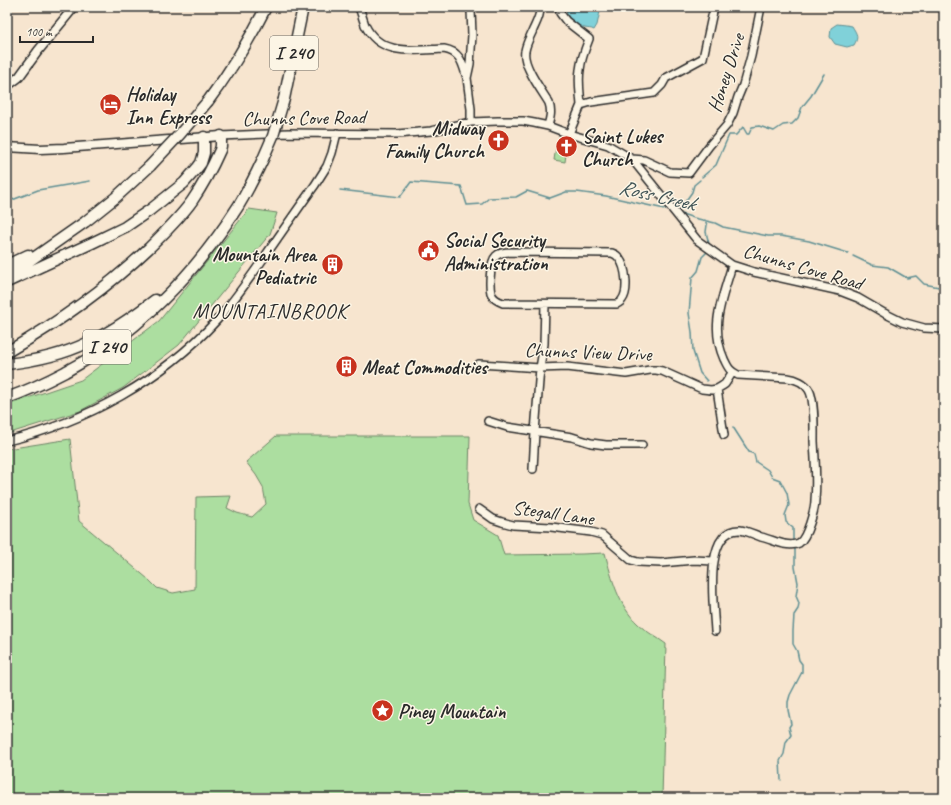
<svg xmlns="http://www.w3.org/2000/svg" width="951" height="805" viewBox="0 0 951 805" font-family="Caveat,sans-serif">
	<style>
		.green { fill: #acdea0; stroke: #6c8466 }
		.water { fill: #80d1d9; stroke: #5e8f93 }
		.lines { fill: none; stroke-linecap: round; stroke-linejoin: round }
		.stream { stroke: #5e8f93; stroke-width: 1.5 }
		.minor-casing { stroke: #2b2b2b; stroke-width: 10 }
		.major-casing { stroke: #2b2b2b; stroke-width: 11 }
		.highway-casing { stroke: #2b2b2b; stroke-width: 13 }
		.minor { stroke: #fcf5e5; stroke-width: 7 }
		.major { stroke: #fcf5e5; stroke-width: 8 }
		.highway { stroke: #fcf5e5; stroke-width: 10 }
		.highway-bridge-casing { stroke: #2b2b2b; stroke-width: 13; stroke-linecap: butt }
		.highway-bridge { stroke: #fcf5e5; stroke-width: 10 }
		.labels { text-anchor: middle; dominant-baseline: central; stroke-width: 3; stroke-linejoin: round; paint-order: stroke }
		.shield { fill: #fcf5e5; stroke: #6a6863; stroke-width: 1 }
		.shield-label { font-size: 19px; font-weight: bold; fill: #2b2b2b }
		.street-label { font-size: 20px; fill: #2b2b2b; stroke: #fcf5e5 }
		.poi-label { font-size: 20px; font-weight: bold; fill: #2b2b2b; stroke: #fcf5e5; text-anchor: start }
		.water-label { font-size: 21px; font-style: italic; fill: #405456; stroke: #fcf5e5 }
		.neighbourhood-label { font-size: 21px; letter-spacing: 1px; fill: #2b2b2b; stroke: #fcf5e5 }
	</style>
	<rect width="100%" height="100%" fill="#f7e5cf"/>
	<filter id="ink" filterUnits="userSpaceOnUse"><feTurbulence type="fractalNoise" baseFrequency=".025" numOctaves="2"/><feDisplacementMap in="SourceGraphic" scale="8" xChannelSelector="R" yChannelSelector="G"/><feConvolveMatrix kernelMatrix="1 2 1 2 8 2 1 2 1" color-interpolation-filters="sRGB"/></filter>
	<g filter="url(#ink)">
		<path class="green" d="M556 147 561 148 560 153 566 154 565 162 554 160Z
			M249 209 277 213 270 234 179 345 123 388 80 411 7 434V405L81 380 159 321Z
			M276 436H470L468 504 473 520 498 535 504 555 582 554 605 553C612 579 618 605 638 624 646 632 657 637 666 644L662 798H7V449L70 439 79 521 148 579 157 588 173 593 195 589 196 497 231 496 227 508 237 513 252 517 266 504 263 487 256 475 246 462Z"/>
		<path class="water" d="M567 7H601L597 25 594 30C591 28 588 29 585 28 576 25 564 17 567 7Z
			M837 24 846 25 852 26C857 34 859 37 854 45L847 47 835 44 830 37 831 28Z"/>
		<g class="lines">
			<path class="stream" d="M702 177 716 165 729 135H736L743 127 747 134H749L752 127 759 126 774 131 783 125 792 124 798 118 802 107 811 96 824 74
				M340 190 400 197 411 182 461 186 467 205 482 204 489 198 516 197 527 191 550 198 566 192H577L606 196 669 210
				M7 202 38 190 90 181
				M678 212 692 192 694 185 700 180
				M679 213 694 218 715 223 723 227 768 236H781L809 241 848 253
				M705 220 707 225 706 232 709 244
				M707 252 702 257 698 271 692 278 689 313 692 332 693 351 700 373 707 381
				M853 256 872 265 888 267 907 278 916 276 924 284 944 288
				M733 427 749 452 754 454 756 462 768 470 772 477 780 480 787 493 789 505 785 515 786 522 793 528V540
				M781 780 780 761 784 754 786 742 791 735 789 727 791 724 788 710V702L790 695 802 672V664L799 660 797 651 793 644V631L794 615 798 609 799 603 796 596 798 583 795 567V549"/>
			<defs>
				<path id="minor" d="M359 7C361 13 363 19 365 25 380 57 415 50 444 49 461 52 462 63 467 78
					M470 7 471 10 472 35 470 64 467 78 471 109V122
					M540 7C541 15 536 23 533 30 530 37 526 44 525 51 522 65 542 91 549 103 552 112 550 118 548 126
					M560 7V13L566 21 589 39C585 49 581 59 580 70 578 81 580 93 581 105L591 102 654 93 662 85 666 78 703 58 714 7
					M569 134 581 105
					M221 136 288 133 397 134 431 131 471 122 498 121H523L534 123 548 126 569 134 608 145 632 159 697 240 732 265 754 272 840 291 858 298 884 313 902 322 924 328 944 329
					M632 159 644 160 670 172 689 173 709 146 727 125 733 113 738 97 743 85 751 56 761 7
					M511 252 612 253C615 254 617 255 619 258 626 267 629 291 622 300 621 302 618 303 617 304L503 303C498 301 493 299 491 293 489 285 490 262 496 256 499 253 506 252 511 252Z
					M479 364 540 368 567 367 626 374 650 370H656L662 371 702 389 711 390 717 389 722 386 725 384 732 373
					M717 389 724 435
					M488 421 507 427 572 437 591 443 606 445H642
					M7 441C86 422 162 380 217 320 233 302 247 282 261 262 279 236 297 210 315 185L327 166 332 153 337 133
					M533 469 535 432 540 368 544 344 545 304
					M479 509 493 519 502 522 513 525 551 527 591 532 602 535 631 560 638 562 661 563 694 560 713 561
					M715 631C714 608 702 529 740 530 747 531 754 534 761 537 769 539 776 542 784 544 789 545 795 545 799 543 807 538 815 509 815 500 817 481 815 461 814 441 814 429 815 400 809 390 805 383 796 379 788 378L738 375C729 371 728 367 724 359 709 325 723 298 732 265"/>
				<path id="major" d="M7 86 19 77 38 51 74 7
					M7 147 40 149 64 148 221 136"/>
				<path id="highway" d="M284 99 303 7
					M208 101C229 73 250 39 266 7
					M7 265 28 255
					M7 273 25 264 85 222 115 198 150 166
					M7 282 92 243 125 227 150 210 184 183 198 167 201 163 204 153V137
					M7 352C59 322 106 289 149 248 164 233 180 218 192 201 203 185 212 168 220 150L221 146V136
					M7 364C34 361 62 355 87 343 112 332 134 316 155 300
					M7 398C27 391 46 382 65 372 79 364 94 356 107 347 160 309 204 260 239 205 248 190 256 174 263 159"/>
			</defs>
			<use href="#minor" class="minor-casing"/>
			<use href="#major" class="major-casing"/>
			<use href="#highway" class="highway-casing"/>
			<use href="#minor" class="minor"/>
			<use href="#major" class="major"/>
			<use href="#highway" class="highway"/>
			<defs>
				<path id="highway-bridge" d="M263 159 273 136 284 99
					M150 166 180 134 208 101"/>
			</defs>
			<use href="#highway-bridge" class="highway-bridge-casing"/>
			<use href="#highway-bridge" class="highway-bridge"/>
		</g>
	</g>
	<defs>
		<symbol id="hotel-disc" viewBox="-11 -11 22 22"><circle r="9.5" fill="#c8321e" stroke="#fcf5e5"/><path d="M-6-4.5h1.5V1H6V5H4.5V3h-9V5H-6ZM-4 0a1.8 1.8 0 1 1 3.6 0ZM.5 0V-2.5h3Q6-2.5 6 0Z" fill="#fff"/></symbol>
		<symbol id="church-disc" viewBox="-11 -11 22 22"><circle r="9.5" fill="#c8321e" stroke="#fcf5e5"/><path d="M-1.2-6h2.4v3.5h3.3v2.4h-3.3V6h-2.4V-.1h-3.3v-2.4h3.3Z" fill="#fff"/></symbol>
		<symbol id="civic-disc" viewBox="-11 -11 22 22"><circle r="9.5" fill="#c8321e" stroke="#fcf5e5"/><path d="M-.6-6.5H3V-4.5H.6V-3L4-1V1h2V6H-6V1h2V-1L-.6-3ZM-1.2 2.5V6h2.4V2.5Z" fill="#fff"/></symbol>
		<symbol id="building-disc" viewBox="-11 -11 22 22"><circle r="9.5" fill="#c8321e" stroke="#fcf5e5"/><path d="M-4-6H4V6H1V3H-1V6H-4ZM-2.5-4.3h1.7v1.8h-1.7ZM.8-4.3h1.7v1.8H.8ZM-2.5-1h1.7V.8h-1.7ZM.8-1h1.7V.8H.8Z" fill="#fff"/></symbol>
		<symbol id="sight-disc" viewBox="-11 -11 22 22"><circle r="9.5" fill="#c8321e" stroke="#fcf5e5"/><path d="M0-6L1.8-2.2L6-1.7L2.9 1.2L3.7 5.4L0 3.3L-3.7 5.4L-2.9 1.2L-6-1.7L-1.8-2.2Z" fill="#fff"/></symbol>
	</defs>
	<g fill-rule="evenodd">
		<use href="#hotel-disc" x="98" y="92" width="25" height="25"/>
		<use href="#church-disc" x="486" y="128" width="25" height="25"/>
		<use href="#church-disc" x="554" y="134" width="25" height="25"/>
		<use href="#civic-disc" x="416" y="238" width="25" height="25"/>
		<use href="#building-disc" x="320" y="252" width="25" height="25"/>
		<use href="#building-disc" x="334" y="354" width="25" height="25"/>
		<use href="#sight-disc" x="370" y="698" width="25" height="25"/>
	</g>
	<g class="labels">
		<g class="shield">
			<rect x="270" y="36" width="48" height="34" rx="3"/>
			<rect x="83" y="330" width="48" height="34" rx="3"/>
		</g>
		<g class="shield-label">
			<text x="294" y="53">I 240</text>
			<text x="107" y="347">I 240</text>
		</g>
		<g class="street-label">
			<text transform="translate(726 73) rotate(-72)">Honey Drive</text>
			<text transform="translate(304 118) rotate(-1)">Chunns Cove Road</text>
			<text transform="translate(803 267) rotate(16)">Chunns Cove Road</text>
			<text transform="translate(588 352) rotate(2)">Chunns View Drive</text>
			<text transform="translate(553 513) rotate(8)">Stegall Lane</text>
		</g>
		<g class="poi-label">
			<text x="126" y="94">Holiday<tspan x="126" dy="23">Inn Express</tspan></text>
			<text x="484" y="128" text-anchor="end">Midway<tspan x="484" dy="23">Family Church</tspan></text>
			<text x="582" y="136">Saint Lukes<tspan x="582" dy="23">Church</tspan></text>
			<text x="444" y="240">Social Security<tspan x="444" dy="23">Administration</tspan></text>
			<text x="316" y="254" text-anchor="end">Mountain Area<tspan x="316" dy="23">Pediatric</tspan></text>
			<text x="362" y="367">Meat Commodities</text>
			<text x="398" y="711">Piney Mountain</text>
		</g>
		<g class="water-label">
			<text transform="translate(657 195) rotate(13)">Ross Creek</text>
		</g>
		<g class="neighbourhood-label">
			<text x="270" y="311">MOUNTAINBROOK</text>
		</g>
	</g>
	<rect width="951" height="805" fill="none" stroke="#fcf5e5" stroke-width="24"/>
	<rect x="12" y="12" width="927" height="781" fill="none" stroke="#2b2b2b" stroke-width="1.5" filter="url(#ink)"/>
	<path d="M20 36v6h73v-6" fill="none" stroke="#2b2b2b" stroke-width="2"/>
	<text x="26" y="36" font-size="12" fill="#2b2b2b" stroke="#fcf5e5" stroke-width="3" paint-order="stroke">100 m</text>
</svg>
